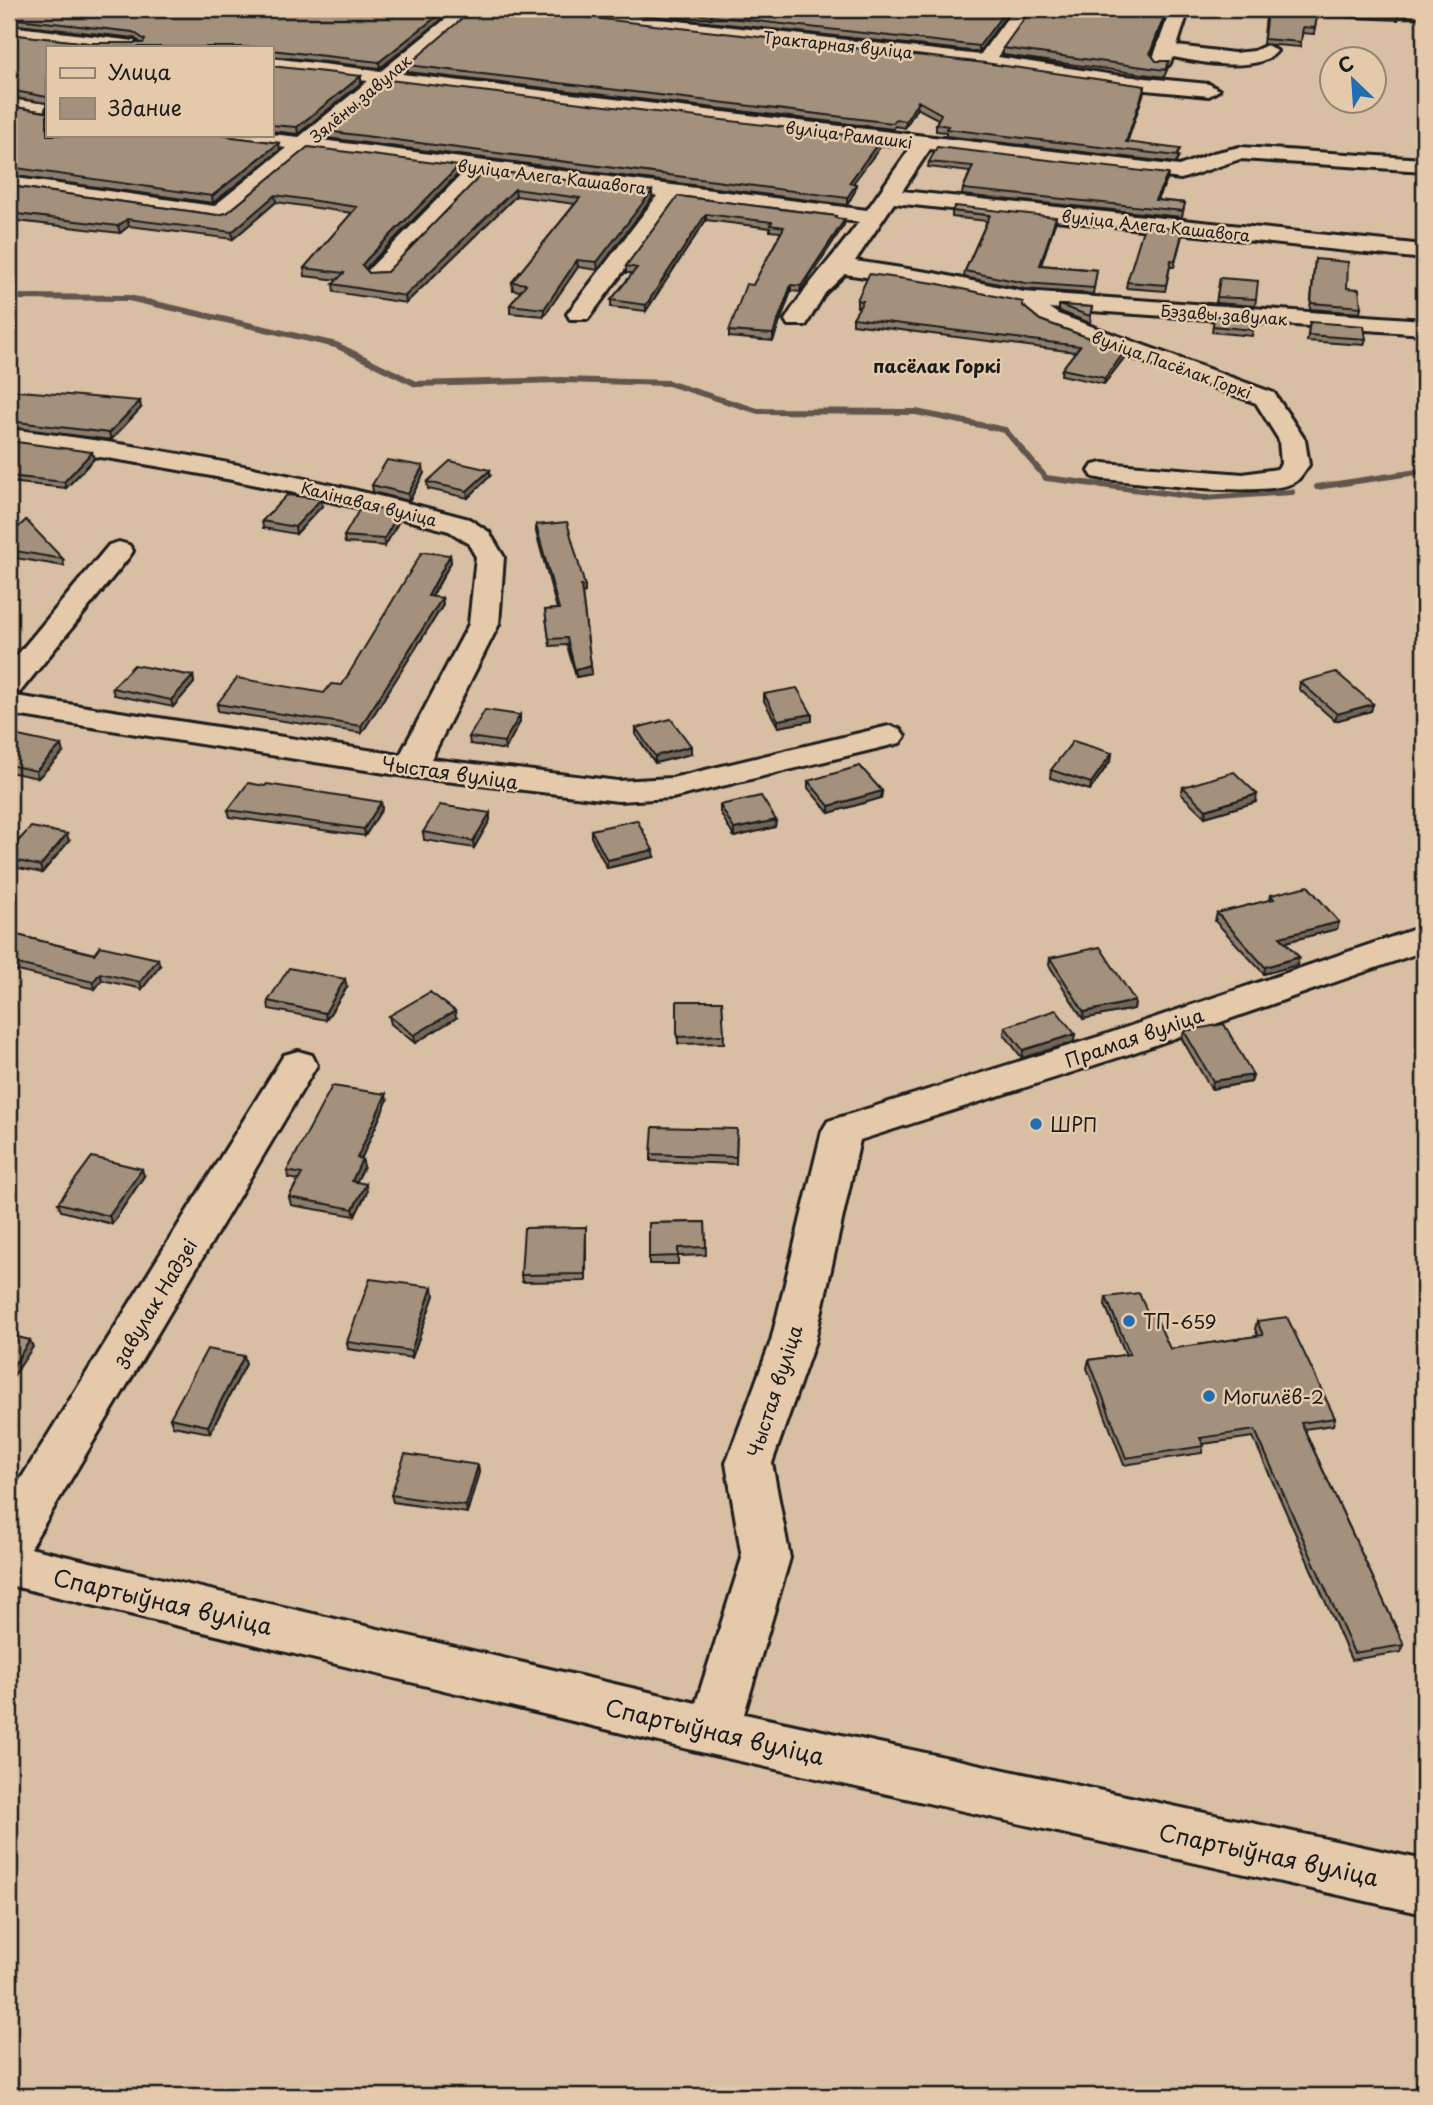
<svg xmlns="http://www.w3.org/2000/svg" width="1433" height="2105" viewBox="0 0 1433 2105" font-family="'Playpen Sans',sans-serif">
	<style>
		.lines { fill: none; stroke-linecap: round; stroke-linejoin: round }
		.stream { stroke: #60574d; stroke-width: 6 }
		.minor-casing { stroke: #1c1c1c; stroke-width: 6 }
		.minor { fill: #e4c9ab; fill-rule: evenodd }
		.wall { fill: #8c7d6c; stroke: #1c1c1c; stroke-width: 2 }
		.shaded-wall { fill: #726658; stroke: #1c1c1c; stroke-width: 2 }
		.building { fill: #a3917d; stroke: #1c1c1c; stroke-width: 2 }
		.poi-dot { fill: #1f6fb2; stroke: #e4c9ab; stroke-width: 2.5 }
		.labels { text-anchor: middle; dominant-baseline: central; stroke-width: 5; stroke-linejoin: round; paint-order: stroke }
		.far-street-label { font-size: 16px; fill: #1c1c1c; stroke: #e4c9ab }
		.far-neighbourhood-label { font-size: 18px; font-weight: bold; fill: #1c1c1c; stroke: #e4c9ab }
		.street-label { font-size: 19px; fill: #1c1c1c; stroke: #e4c9ab }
		.poi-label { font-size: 19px; fill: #1c1c1c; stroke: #e4c9ab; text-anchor: start }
		.near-street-label { font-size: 23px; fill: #1c1c1c; stroke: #e4c9ab }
	</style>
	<rect width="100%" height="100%" fill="#d8bea2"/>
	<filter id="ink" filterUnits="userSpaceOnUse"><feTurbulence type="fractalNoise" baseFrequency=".0143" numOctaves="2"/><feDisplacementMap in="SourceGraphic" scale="14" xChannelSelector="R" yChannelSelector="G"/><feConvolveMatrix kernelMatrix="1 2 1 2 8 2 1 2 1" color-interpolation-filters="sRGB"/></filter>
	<g filter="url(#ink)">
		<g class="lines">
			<path class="stream" d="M9 297 129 298 336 345 416 384 561 380 668 383 758 411 916 412 1005 430 1046 478 1204 498 1292 492
				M1317 487 1424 471"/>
			<defs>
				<path id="minor" d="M458 9H478L402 74 1179 166 1213 153 1240 147 1424 159V171L1240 159 1181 179 930 149 902 191 1424 245V259L894 203 855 261 934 273 1024 292 1424 320V334L1049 308 1058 314 1274 393 1305 440 1309 465C1305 470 1300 479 1295 482 1265 499 1142 482 1103 479L1093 477 1089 471 1093 465 1103 463 1243 474 1277 469 1281 464 1279 440 1256 403 1040 324 1024 310 1026 306 934 287 845 274 825 293 806 325H788L785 320C807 283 834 257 859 222L677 199 588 319H570L567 314 657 196 486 174 386 278H370L366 273 370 268 465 171 308 151 227 218 219 220 9 190V177L214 206 286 148 233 141 223 135 271 134 299 137 368 81 271 70V58L381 71ZM389 84 911 147 867 210 321 140Z
					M515 9H571L980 55 1014 9H1032L998 57 1114 75 1209 84 1219 90 1209 96 1114 87 985 67 524 14Z
					M1171 9H1189L1177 46 1234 53 1254 51 1267 45 1277 51C1259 74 1198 62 1173 57L1169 65H1155L1152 61Z
					M1381 9H1424V16L1390 14Z
					M9 26 134 41 144 47H89L9 38Z
					M9 99 47 104V116L9 111Z
					M9 429C165 447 317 478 469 519L489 532 504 557 499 624 431 759 618 781 672 778 889 726 900 729 905 736 900 743 672 798 618 801 411 777 9 714V695L400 755 469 624 476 557 468 543 449 531C304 492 158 462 9 445Z
					M119 542 129 545 133 551 129 557 20 692 9 694V665L109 545Z
					M1424 926V951L1132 1053 860 1140 815 1341 772 1463 790 1558 744 1714 1424 1860V1914L713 1755 9 1585V1498L284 1055 298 1051 312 1055 317 1065 30 1548 696 1703 742 1558 726 1463 771 1341 822 1131 828 1121 1104 1035Z"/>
			</defs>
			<use href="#minor" class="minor-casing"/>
			<use href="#minor" class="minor"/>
		</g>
		<path class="wall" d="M9 9H455L380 68 271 56V47H47V135L232 137 279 143 280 150 213 203 9 175V106L45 112 47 103 9 97V34L88 43H141L134 38 9 24Z
			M592 9H1011L979 52Z
			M1267 9 1399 14 1398 20 1317 16 1314 34 1302 33 1300 47 1263 44Z
			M523 10 1145 86 1144 92 1127 142 1179 156 1176 163 946 136V132L936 131V124L938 119 917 108 905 128 895 126 893 129 408 72V65Z
			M1003 48 1151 55 1156 61 1168 68 1164 77 1003 55Z
			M271 66 361 83 298 134 271 131Z
			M326 131 881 139V146L853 183 856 184 855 191 847 205 327 138Z
			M308 147 459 173 368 266 366 269 369 273 387 272 486 170 652 191V198L598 270 578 267 544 316 510 313V305L521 291 513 290 512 282 575 204 516 196 406 303 334 292 333 284 338 280 305 276 304 268 352 213 276 202 233 239 129 226 120 233 9 220V186L217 215 227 213Z
			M929 162 1167 180 1157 200 1185 203 1182 217 962 195 963 189 970 172 928 167Z
			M678 196 836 216V219L844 225 800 292 791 291 773 341 729 337V331L781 232 770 231V228L706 220 646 311 611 307V300L633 273H626V266Z
			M952 211 1055 223 1041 265 1097 270 1093 294 1024 289 964 277 965 271 987 221 952 217Z
			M1182 236 1174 267H1170L1165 291 1126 288 1127 282Z
			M1315 259 1347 288 1361 307 1360 313 1310 309Z
			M1421 273H1424V314L1422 313 1420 279Z
			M1220 278 1256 299 1255 306 1216 303Z
			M857 300 1023 306 1040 320 1125 351 1124 358 1104 384 1061 375 1062 369 1075 352 853 324V318L860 307H857Z
			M1059 305 1092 307 1090 323 1059 311Z
			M1214 316 1253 330 1252 336 1212 332Z
			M1310 322 1366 339 1364 345 1307 341Z
			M9 390 141 408 111 440 9 427Z
			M9 441 94 459 66 488 9 482Z
			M424 473 409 501 373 492 372 485Z
			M490 476 468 498 428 489 427 482Z
			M322 506 296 534 263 528 262 521Z
			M399 521 385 546 345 543 344 536Z
			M536 525 585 586V592L582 593 592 674 576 677 567 645 550 646 545 610 557 609 536 532Z
			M9 536 63 559 64 566 9 557Z
			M450 555 451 562 432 597 442 598 443 605 362 733 218 711 217 704 324 693 342 685Z
			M193 676 194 683 173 707 114 695 112 688Z
			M1300 682 1373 704 1371 711 1335 721 1299 689Z
			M764 694 812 714V721L778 727 764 701Z
			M520 715V722L505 750 470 744 469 737Z
			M636 728 691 754 655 763 636 735Z
			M9 734 63 753 38 778 9 772Z
			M1112 753 1111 760 1090 790 1050 778 1051 770Z
			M808 781 882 791 881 798 829 813 808 788Z
			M1183 787 1256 802 1205 817 1181 794Z
			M381 802 382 809 365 836 230 817 228 810Z
			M720 805 776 820 775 827 734 837 720 812Z
			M490 813V820L474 848 424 840 423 832Z
			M591 830 654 857 607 868 591 837Z
			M69 841 42 873 9 866V851Z
			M1271 895 1339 922 1337 929 1285 942 1299 957 1297 965 1264 974 1215 921 1217 913 1270 900Z
			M9 933 94 954 160 966 142 989 102 980 95 989 9 969Z
			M1050 958 1135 1001 1134 1009 1083 1019 1049 965Z
			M347 987 326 1020 269 1009 268 1001Z
			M677 1001H722L724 1043 678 1044Z
			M389 1016 456 1018 415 1043 391 1024Z
			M1005 1027 1074 1042 1022 1058 1004 1034Z
			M1184 1031 1253 1075 1251 1082 1211 1089 1182 1039Z
			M387 1101 361 1159H362L364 1167 356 1182 367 1192 355 1216 291 1205 289 1197 298 1180 288 1178 287 1171Z
			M737 1129 736 1164 651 1161V1154Z
			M144 1176 112 1224 61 1211 58 1203Z
			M705 1222 706 1255 678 1256V1264H649V1223Z
			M586 1227V1281L522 1282 521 1275Z
			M434 1295 412 1358 348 1349 347 1342Z
			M1106 1297 1148 1314 1170 1349 1258 1336 1255 1329 1257 1321 1335 1418 1333 1425 1304 1429 1404 1645 1401 1652 1351 1660 1253 1437 1203 1444 1202 1453 1124 1465 1087 1368 1089 1360 1126 1355 1105 1305Z
			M244 1356 246 1364 210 1433 173 1426 170 1418Z
			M478 1465 479 1472 467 1513 393 1502 391 1495Z"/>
		<path class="shaded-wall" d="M446 9H455L380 68 379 62Z
			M1007 9H1011L979 52V46Z
			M1167 9H1168L1150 60V53Z
			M361 76V83L298 134 297 127Z
			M1145 86 1144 92 1125 149 1126 142Z
			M918 101 917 108 905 128 906 121Z
			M881 139V146L848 190 849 183Z
			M279 143 280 150 213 203 212 196Z
			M459 166V173L368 266 363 273 362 265 367 259Z
			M1168 174 1167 180 1154 206 1155 200Z
			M856 184 855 191 847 205V198Z
			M515 189 516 196 406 303 405 296Z
			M652 191V198L598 270 597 262Z
			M275 195 276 202 233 239 232 232Z
			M706 214V220L646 311V305Z
			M1056 217 1055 223 1039 271 1040 265Z
			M127 219 129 226 120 233 118 226Z
			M845 219 844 225 800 292 801 286Z
			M577 260 578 267 544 316V309Z
			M791 285V291L773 341V334Z
			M1125 351 1124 358 1104 384 1105 378Z
			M140 401 141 408 111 440 109 433Z
			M92 452 94 459 66 488 64 482Z
			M423 466 424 473 409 501 408 494Z
			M490 470V476L468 498 467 491Z
			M321 499 322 506 296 534 295 527Z
			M398 514 399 521 385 546 384 539Z
			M450 555 451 562 428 603V596Z
			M581 586H585V592L581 593Z
			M442 598 443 605 362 733 361 726Z
			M591 666 592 674 576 677 575 670Z
			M193 676 194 683 173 707 171 700Z
			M1373 704 1371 711 1335 721 1337 714Z
			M812 714V721L778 727V720Z
			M520 715V722L505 750 504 742Z
			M61 745 63 753 38 778 36 771Z
			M691 746V754L655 763V756Z
			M1112 753 1111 760 1090 790 1091 783Z
			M882 791 881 798 829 813V806Z
			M1257 794 1256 802 1205 817 1206 810Z
			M381 802 382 809 365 836 364 829Z
			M490 813V820L474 848 473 841Z
			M776 820 775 827 734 837V829Z
			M67 834 69 841 42 873 40 866Z
			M653 850 654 857 607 868V860Z
			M1339 922 1337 929 1278 944 1280 937Z
			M1299 957 1297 965 1264 974 1265 967Z
			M158 959 160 966 142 989 140 982Z
			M100 973 102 980 95 989 93 982Z
			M345 979 347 987 326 1020 325 1013Z
			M1135 1001 1134 1009 1083 1019 1084 1012Z
			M455 1011 456 1018 415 1043 414 1035Z
			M1075 1034 1074 1042 1022 1058 1023 1050Z
			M1253 1075 1251 1082 1211 1089 1213 1081Z
			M386 1094 387 1101 358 1166 357 1158Z
			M362 1159 364 1167 353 1189 352 1181Z
			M142 1169 144 1176 112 1224 109 1216Z
			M366 1184 367 1192 355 1216 353 1209Z
			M432 1287 434 1295 412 1358 411 1351Z
			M30 1340 33 1347 11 1380 9 1372Z
			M244 1356 246 1364 210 1433 208 1426Z
			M478 1465 479 1472 467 1513 466 1506Z"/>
		<path class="building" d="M9 9H446L379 62 271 50V47H47V97L9 90V34L88 43H143L145 40 133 32 9 18Z
			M473 9H521L523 10 985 63 1145 86 1126 142 1180 149 1177 156 946 129 948 126 936 124 941 114 918 101 906 121 896 119 893 123 408 65Z
			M649 9H1007L979 46Z
			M1031 9H1167L1150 53 1156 61H1169L1165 70 1003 48Z
			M1267 9H1388L1399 14 1318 11 1315 28 1303 27 1301 42 1264 39Z
			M271 66 361 76 297 127 271 125Z
			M389 80 881 139 849 183 856 184 847 198 326 131Z
			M47 101V135H228L232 137 279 143 212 196 9 167V106L45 112Z
			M308 147 459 166 367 259 362 265 369 273 387 272 486 170 652 191 597 262 577 260 544 309 510 305 526 284 512 282 580 198 515 189 405 296 333 284 344 273 304 268 357 207 275 195 232 232 127 219 118 226 9 213V186L217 215 227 213Z
			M937 147 1168 174 1155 200 1185 203 1183 211 963 189 973 166 929 162Z
			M678 196 836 216 835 218 845 219 801 286 791 285 773 334 729 331 746 284 753 285 784 227 770 225 772 222 706 214 646 305 611 300 637 268 626 266Z
			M955 206 1056 217 1040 265 1097 270 1094 288 1025 283 965 271 990 215 952 211Z
			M1144 226 1183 230 1175 261 1171 260 1166 285 1127 282Z
			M1315 259 1348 262 1347 288 1359 289 1361 307 1311 303Z
			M1421 273H1424V307Z
			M869 274 934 283 1023 302V306L1040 320 1125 351 1105 378 1062 369 1080 346 853 318 863 301 857 300Z
			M1220 278 1258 281 1256 299 1217 297Z
			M1059 305 1092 307 1090 316Z
			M1214 316 1254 318 1253 330 1213 326Z
			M1310 322 1364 326 1366 339 1308 335Z
			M9 390 140 401 109 433 9 421Z
			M9 441 92 452 64 482 9 476Z
			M387 460 423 466 408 494 372 485Z
			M450 461 490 470 467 491 427 482Z
			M287 495 321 499 295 527 262 521Z
			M362 505 398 514 384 539 344 536Z
			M26 520 63 559 9 550V536Z
			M567 522 585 586H581L591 666 575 670 567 638 549 639 545 610 559 609 536 525Z
			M422 552 450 555 428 596 442 598 361 726 217 704 237 678 324 693 331 684 342 685Z
			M134 665 193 676 171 700 112 688Z
			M1336 672 1373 704 1337 714 1300 682Z
			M797 688 812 714 778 720 764 694Z
			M485 710 520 715 504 742 469 737Z
			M671 719 691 746 655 756 636 728Z
			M9 734 61 745 36 771 9 765Z
			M1073 741 1112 753 1091 783 1051 770Z
			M860 766 882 791 829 806 808 781Z
			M1234 772 1257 794 1206 810 1183 787Z
			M248 783 265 786 267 784 381 802 364 829 228 810Z
			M761 796 776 820 734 829 720 805Z
			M440 805 490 813 473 841 423 832Z
			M637 820 653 850 607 860 591 830Z
			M31 827 67 834 40 866 9 859V851Z
			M1308 886 1339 922 1280 937 1299 957 1265 967 1217 913 1274 899 1271 895Z
			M9 933 94 954 100 946 158 959 140 982 100 973 93 982 9 962Z
			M1100 947 1135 1001 1084 1012 1050 958Z
			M289 968 345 979 325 1013 268 1001Z
			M430 992 455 1011 414 1035 389 1016Z
			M677 1001H722L724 1035 677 1037Z
			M1056 1010 1075 1034 1023 1050 1005 1027Z
			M1224 1024 1253 1075 1213 1081 1184 1031Z
			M332 1086 386 1094 357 1158 362 1159 352 1181 366 1184 353 1209 289 1197 302 1174 287 1171Z
			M653 1127 737 1129 736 1157 651 1154Z
			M92 1157 142 1169 109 1216 58 1203Z
			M705 1222 706 1247 678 1248V1256L649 1257V1223Z
			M586 1227 585 1274 521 1275 524 1228Z
			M370 1279 432 1287 411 1351 347 1342Z
			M1139 1293 1148 1314 1154 1313 1170 1349 1263 1335 1257 1321 1287 1317 1335 1418 1301 1423 1404 1645 1354 1653 1255 1430 1200 1438 1204 1446 1126 1458 1089 1360 1130 1354 1106 1297Z
			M9 1335 30 1340 9 1372Z
			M207 1349 244 1356 208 1426 170 1418Z
			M405 1454 478 1465 466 1506 391 1495Z"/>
	</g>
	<g class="poi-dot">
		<circle cx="1036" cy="1124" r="7"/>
		<circle cx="1129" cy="1321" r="7"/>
		<circle cx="1209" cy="1396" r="7"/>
	</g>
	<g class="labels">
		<g class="far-street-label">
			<text transform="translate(838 44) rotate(6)">Трактарная вуліца</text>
			<text transform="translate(360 98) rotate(-40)">Зялёны завулак</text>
			<text transform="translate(849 134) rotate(7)">вуліца Рамашкі</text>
			<text transform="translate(552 176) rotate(7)">вуліца Алега Кашавога</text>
			<text transform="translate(1156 225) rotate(6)">вуліца Алега Кашавога</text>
			<text transform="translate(1224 314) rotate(4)">Бэзавы завулак</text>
			<text transform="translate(1172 364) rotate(20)">вуліца Пасёлак Горкі</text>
			<text transform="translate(369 503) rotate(14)">Калінавая вуліца</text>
		</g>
		<g class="far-neighbourhood-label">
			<text x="937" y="365">пасёлак Горкі</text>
		</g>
		<g class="street-label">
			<text transform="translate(450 772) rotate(8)">Чыстая вуліца</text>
			<text transform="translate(1134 1037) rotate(-19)">Прамая вуліца</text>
			<text transform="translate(154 1302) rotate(-59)">завулак Надзеі</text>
			<text transform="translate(774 1391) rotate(-72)">Чыстая вуліца</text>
		</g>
		<g class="poi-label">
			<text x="1050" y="1124">ШРП</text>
			<text x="1143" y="1321">ТП-659</text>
			<text x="1223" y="1396">Могилёв-2</text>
		</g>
		<g class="near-street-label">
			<text transform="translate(163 1601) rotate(13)">Спартыўная вуліца</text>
			<text transform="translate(715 1731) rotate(13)">Спартыўная вуліца</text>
			<text transform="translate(1269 1854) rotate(12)">Спартыўная вуліца</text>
		</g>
	</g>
	<rect width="1433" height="2105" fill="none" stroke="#e4c9ab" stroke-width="35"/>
	<rect x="18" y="18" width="1398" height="2070" fill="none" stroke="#1c1c1c" stroke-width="2.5" filter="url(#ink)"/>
	<rect x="46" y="46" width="228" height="91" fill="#e4c9ab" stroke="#948472" stroke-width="2"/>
	<rect x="60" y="68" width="35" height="10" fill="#e4c9ab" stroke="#948472" stroke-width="2"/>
	<text x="108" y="80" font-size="21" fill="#1c1c1c">Улица</text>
	<rect x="60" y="98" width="35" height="21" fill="#a3917d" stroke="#948472" stroke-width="2"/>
	<text x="108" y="116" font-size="21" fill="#1c1c1c">Здание</text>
	<g transform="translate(1353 80) rotate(335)"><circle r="33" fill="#e4c9ab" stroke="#948472" stroke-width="2"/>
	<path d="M0-5L12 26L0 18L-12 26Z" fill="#1f6fb2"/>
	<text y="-10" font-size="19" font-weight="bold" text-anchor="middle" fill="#1c1c1c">С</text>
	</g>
</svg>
